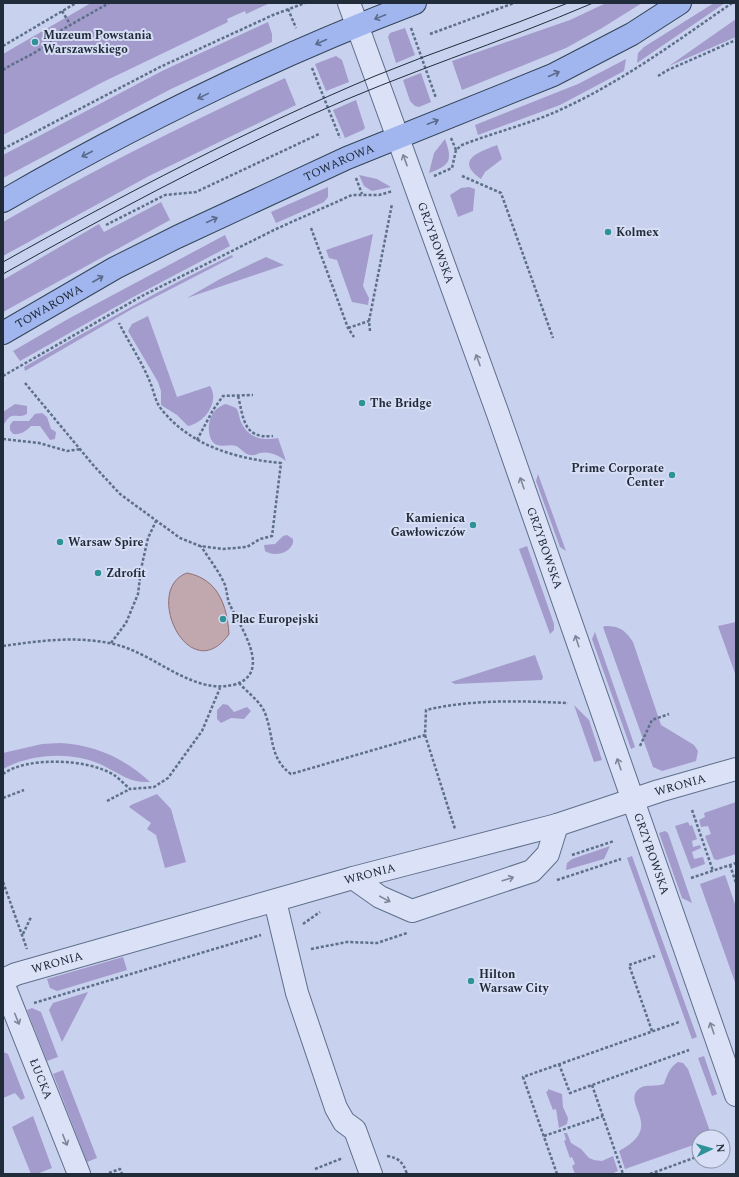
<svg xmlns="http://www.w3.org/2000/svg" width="739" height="1177" viewBox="0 0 739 1177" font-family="Spectral,serif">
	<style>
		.green { fill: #a39bcc }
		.water { fill: #c1a8af; stroke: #906f76 }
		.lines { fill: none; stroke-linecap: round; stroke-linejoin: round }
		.minor-casing { stroke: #5d6f89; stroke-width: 24 }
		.major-casing { stroke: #314357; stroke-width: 24 }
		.path { stroke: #5d6f89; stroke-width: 2.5; stroke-dasharray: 3 2; stroke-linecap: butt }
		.minor { stroke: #dbe2f8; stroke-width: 22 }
		.major { stroke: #a1b6ef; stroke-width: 22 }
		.tram { stroke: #202c3a; stroke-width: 1 }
		.oneway { stroke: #5a6a8b }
		.oneway2 { stroke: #7e8799 }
		.poi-dot { fill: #2f9296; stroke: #d7def5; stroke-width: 1.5 }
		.labels { text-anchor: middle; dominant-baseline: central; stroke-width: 4; stroke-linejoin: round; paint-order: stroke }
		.poi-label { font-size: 12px; font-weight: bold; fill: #202c3a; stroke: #d7def5; text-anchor: start }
		.street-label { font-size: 12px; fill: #202c3a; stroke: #d7def5 }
	</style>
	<rect width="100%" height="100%" fill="#c8d1ed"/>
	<path class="green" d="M91 3H270L246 14 245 11 227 19 228 22 103 82 3 135V54Z
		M606 3H642L602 28 566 48 462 90 452 61 570 20Z
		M714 3H725L637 63 638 53 644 47Z
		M736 19V37L669 66Z
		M268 22 272 34V42L171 89 3 178V155L162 71Z
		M405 28 415 55 396 63 388 37 390 33Z
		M336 56 342 60 349 82 326 91 315 64Z
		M626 59 624 71 560 105 478 135 475 125 578 84Z
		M421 73 431 102 419 107 415 106 410 101 403 80Z
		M285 78 296 105 149 176 3 256V222C94 169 189 122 285 78Z
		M356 100 365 128 363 130 345 138 333 110Z
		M445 139C453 161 450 165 429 173L434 153Z
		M497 145 502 159 485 172 481 179C454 160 479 152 497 145Z
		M359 175 377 179 391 187 372 191 364 186Z
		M328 187V197L324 202 276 223 271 212Z
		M469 187 475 189 473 211 458 217 450 195 461 188Z
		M161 202 170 220 3 312V280L99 224 104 232Z
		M373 234 363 286 369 298 368 305 352 302 337 260 329 258 326 250Z
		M225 235 230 246 135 296 20 361 13 351 68 319Z
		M232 255 233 257 132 309 25 371 24 367C92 328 161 289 232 255Z
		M266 257 284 265 187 298 220 279Z
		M148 316 177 397 210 386C220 401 205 423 188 426L177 415 161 405V391L158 382 128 331 132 324Z
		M15 404 27 406V414C15 420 12 409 3 426V412Z
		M226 404 236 408C239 412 239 417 241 422 248 438 262 441 278 438L286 461C278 455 270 451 260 453 257 454 254 456 251 455 245 455 241 448 236 446 230 444 223 447 217 445 208 442 207 425 211 417 214 410 219 406 226 404Z
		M42 413 47 417 51 429 56 432 55 439 50 440 40 426H31C26 431 21 435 13 434L10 430V425L13 421H29L35 414Z
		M538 474 566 551 560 547 536 481Z
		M287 535 293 539V543C289 554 274 557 265 551L264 545 275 544 283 536Z
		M527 546 554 624V630L550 634 519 549Z
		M736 622V676L718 626Z
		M605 626C620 626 625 630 633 642L661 725 694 745 698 751 696 761 662 771 653 767 603 627Z
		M595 632 635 747 631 749 592 639Z
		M535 655 543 677 542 680 455 684 451 682Z
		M223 704 228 705 234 712 247 707 251 711 244 719 231 718 221 723 217 719V710Z
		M574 705 589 720 602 760 594 762Z
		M60 743C95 745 124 758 150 782 130 783 122 775 104 766 74 751 32 753 3 769V753L42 744Z
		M157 794 171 809 186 862 165 868 156 835 147 829 151 823 129 807 131 805Z
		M736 802V854L717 860 714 859 705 836 711 834 708 826 701 827 699 820 705 817 704 813Z
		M688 822 690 826 692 825 697 839 692 841 693 847 700 845 701 848 692 852 694 859 703 857 705 864 691 869 675 826Z
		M665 831 668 833 692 903 682 898 659 833Z
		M610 846 604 859 566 870 567 863 572 859Z
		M632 856 697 1037 692 1039 627 858Z
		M725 875 736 907V985L700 884Z
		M123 957 127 970 57 991 50 988 47 979Z
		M88 992 62 1042 49 1010 53 1003Z
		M32 1008 41 1012 58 1057 47 1061 27 1010Z
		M3 1052 8 1054 25 1098 21 1100 15 1093 3 1098Z
		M704 1056 717 1094 712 1096 698 1058Z
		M678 1062 683 1063 688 1069 712 1137H699V1143L625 1169 619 1151C667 1126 619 1103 640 1088 646 1084 657 1087 664 1084 667 1075 670 1067 678 1062Z
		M63 1070 97 1158 87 1162 53 1074Z
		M548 1089 562 1094 563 1107 568 1118 567 1124 559 1128 556 1109 553 1110 546 1092 548 1091Z
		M33 1116 52 1168 37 1174H31L12 1127Z
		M564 1133H567L571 1143 581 1149 589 1158 594 1160 602 1161 613 1156 618 1171 611 1174H575L572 1166 575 1164 572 1157 570 1158 564 1141 566 1140Z"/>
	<path class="water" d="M187 573C218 579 227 605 229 634 189 690 142 589 187 573Z"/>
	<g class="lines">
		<defs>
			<g id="minor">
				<path id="s1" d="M349 3 498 414 736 1095"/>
				<path d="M353 878 380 897 412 911 532 871 548 854 557 825"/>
				<path d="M275 901 297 993 336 1108 344 1122 355 1130 371 1174"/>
				<path id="s2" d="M3 980 16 974 353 878 557 825 659 791 736 769"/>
				<path id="s3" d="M3 983 79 1174"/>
			</g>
			<g id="major">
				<path d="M3 201C135 125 273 57 415 3"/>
				<path id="s4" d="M3 333 115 268 177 237 347 158 553 75 632 34 680 3"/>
			</g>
		</defs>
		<use href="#minor" class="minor-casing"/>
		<use href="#major" class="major-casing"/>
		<path class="path" d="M288 9 296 28
			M62 11 70 24
			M411 28 436 98
			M430 34 514 3
			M3 46 76 3
			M312 68 340 138
			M3 70C21 58 46 51 58 32L109 3
			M658 76 668 70 736 40
			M451 138 456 150
			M3 149 160 67 273 15 305 3
			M434 176 452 168 456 150 462 145C495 132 530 124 562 109 623 81 677 41 732 3
			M462 176 501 193 553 338
			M356 178 362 194
			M106 225 165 195 196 192 319 134
			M311 228 348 328 354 337
			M348 328 369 321
			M370 331 369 321 392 204
			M3 376 142 296 276 229 352 195H379L393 191
			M25 383 94 466 120 494 180 538 200 546 223 549 247 547 260 539 272 536 281 463C237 459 191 446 162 410 155 402 154 391 150 382 142 362 129 343 119 323
			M238 396C244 419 243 439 273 436
			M3 439 39 443 67 451 81 449
			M197 440 213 410 223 396 253 395
			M111 643 126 623 138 594 141 569 148 538 156 521
			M3 646C38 641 73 636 109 643 143 649 170 675 203 684 214 687 222 687 233 685 275 674 239 625 229 603 227 597 227 591 225 585 219 571 209 559 201 546
			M239 683C247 692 261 702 265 713 274 736 269 758 291 774L425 735 426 710C473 699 521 701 568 703
			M425 735 455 829
			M640 746 652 720 669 714
			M3 774C27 756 89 759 114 775 120 779 125 785 130 789L154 787 168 778 202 731 220 688
			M3 798 24 790
			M107 801 130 789
			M692 810 713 871
			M572 855 614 841
			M730 865 736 883
			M691 878 736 863
			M557 880 621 859
			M3 882 27 949
			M303 924 320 912
			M23 934 31 917
			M311 949 347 942 377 943 407 933
			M34 1003 261 935
			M652 1031 629 965 655 956
			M559 1064 570 1093 689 1050
			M592 1085 623 1174
			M544 1136 603 1116
			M723 1147H724
			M387 1156C399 1158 403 1162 407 1174
			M315 1169 343 1158
			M109 1173 120 1169 122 1174
			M557 1174 523 1077 679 1022
			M650 1174 699 1156"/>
		<use href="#minor" class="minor"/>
		<use href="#major" class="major"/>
		<path class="tram" d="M3 262C124 194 247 130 375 76 438 50 504 29 568 3
			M3 274C104 217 205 163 311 115 403 73 500 43 593 3"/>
	</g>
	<defs><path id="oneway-shaft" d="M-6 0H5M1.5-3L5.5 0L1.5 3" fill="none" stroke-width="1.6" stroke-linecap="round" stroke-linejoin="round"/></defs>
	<g class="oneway">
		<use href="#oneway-shaft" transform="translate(380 17) rotate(158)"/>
		<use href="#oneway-shaft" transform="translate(321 42) rotate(156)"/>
		<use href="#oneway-shaft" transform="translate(554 74) rotate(-24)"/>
		<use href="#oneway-shaft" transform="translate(203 96) rotate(154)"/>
		<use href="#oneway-shaft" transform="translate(433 122) rotate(-22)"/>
		<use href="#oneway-shaft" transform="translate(87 154) rotate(153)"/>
		<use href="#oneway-shaft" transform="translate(212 220) rotate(-25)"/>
		<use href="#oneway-shaft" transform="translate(98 279) rotate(-30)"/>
	</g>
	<g class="oneway2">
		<use href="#oneway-shaft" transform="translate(405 160) rotate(-110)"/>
		<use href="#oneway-shaft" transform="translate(478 360) rotate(-110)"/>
		<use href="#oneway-shaft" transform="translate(522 483) rotate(-109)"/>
		<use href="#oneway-shaft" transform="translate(577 641) rotate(-108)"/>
		<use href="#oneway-shaft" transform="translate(619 764) rotate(-109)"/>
		<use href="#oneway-shaft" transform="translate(508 879) rotate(-18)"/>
		<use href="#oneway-shaft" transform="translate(385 899) rotate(28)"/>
		<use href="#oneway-shaft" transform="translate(17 1019) rotate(68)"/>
		<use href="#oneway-shaft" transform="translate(712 1028) rotate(-109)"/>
		<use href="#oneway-shaft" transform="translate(65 1140) rotate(68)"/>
	</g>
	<g class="poi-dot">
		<circle cx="35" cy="42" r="4"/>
		<circle cx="608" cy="232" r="4"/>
		<circle cx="362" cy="403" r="4"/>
		<circle cx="672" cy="475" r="4"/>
		<circle cx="473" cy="525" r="4"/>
		<circle cx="60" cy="542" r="4"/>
		<circle cx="98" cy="573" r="4"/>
		<circle cx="223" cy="619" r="4"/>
		<circle cx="471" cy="981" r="4"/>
	</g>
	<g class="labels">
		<g class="poi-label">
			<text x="43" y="35">Muzeum Powstania<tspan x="43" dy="14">Warszawskiego</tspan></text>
			<text x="616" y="232">Kolmex</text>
			<text x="370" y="403">The Bridge</text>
			<text x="664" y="468" text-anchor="end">Prime Corporate<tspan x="664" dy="14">Center</tspan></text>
			<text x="465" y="518" text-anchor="end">Kamienica<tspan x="465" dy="14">Gawłowiczów</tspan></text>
			<text x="68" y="542">Warsaw Spire</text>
			<text x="106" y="573">Zdrofit</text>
			<text x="231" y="619">Plac Europejski</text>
			<text x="479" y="974">Hilton<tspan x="479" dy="14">Warsaw City</tspan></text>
		</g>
		<g class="street-label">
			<text stroke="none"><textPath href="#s4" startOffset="377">TOWAROWA</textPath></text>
			<text stroke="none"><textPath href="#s1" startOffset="255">GRZYBOWSKA</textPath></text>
			<text stroke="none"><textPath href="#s4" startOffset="53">TOWAROWA</textPath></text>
			<text stroke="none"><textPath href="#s1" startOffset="579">GRZYBOWSKA</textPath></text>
			<text stroke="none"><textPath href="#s2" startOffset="705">WRONIA</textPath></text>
			<text stroke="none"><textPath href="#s1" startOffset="903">GRZYBOWSKA</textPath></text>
			<text stroke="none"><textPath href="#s2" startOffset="382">WRONIA</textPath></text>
			<text stroke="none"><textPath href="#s2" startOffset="57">WRONIA</textPath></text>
			<text stroke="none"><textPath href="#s3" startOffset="103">ŁUCKA</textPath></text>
		</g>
	</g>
	<rect width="739" height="1177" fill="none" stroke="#202c3a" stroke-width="8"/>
	<g transform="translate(711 1149) rotate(85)"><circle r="19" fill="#d7def5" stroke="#8e97aa"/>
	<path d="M0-3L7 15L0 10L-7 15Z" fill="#2f9296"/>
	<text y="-6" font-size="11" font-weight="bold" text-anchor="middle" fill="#202c3a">N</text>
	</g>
</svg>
